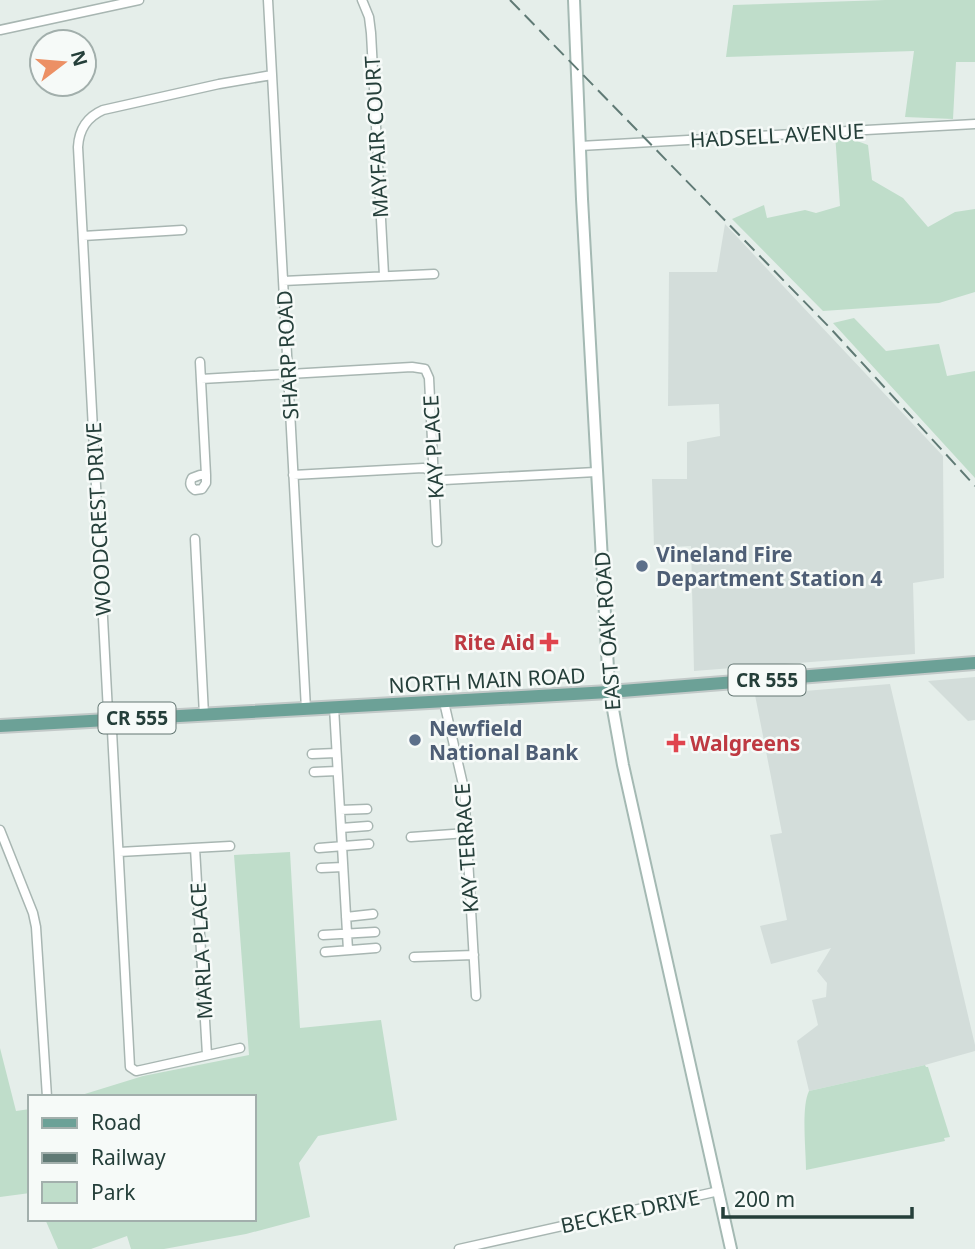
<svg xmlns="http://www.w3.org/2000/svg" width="975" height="1249" viewBox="0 0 975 1249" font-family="'Noto Sans',sans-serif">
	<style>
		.built { fill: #d3ddda }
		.green { fill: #bfddca }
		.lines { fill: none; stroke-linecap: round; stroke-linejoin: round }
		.street-casing { stroke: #a8b6b2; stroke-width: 11 }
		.secondary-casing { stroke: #a4b9b3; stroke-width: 14 }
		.primary-casing { stroke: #c2c9c8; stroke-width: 16 }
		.street { stroke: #fff; stroke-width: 8 }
		.secondary { stroke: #fff; stroke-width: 10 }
		.primary { stroke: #6ca197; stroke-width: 12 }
		.rail { stroke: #607a75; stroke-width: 2; stroke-dasharray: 14 7; stroke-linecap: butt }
		.service-dot { fill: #5c6f8a; stroke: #f6faf8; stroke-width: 2.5 }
		.health-dot { fill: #e0444e; stroke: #f6faf8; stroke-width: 2.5 }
		.labels { text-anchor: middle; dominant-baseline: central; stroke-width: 5; stroke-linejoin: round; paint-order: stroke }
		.shield { fill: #f6faf8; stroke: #647773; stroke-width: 2 }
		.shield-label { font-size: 19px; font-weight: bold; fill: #253f3a }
		.street-label { font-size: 21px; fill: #253f3a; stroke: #f6faf8 }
		.service-label { font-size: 21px; font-weight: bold; fill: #4e5e75; stroke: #f6faf8; text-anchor: start }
		.health-label { font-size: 21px; font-weight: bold; fill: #be3a42; stroke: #f6faf8; text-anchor: end }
	</style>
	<rect width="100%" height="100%" fill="#e5eeea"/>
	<path class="built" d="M725 224 943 456 944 578 913 583 915 654 694 671 691 546 654 548 652 479H687V442L720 436 719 404 668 406 669 272H717Z
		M975 677V720L968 721 928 681Z
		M890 684 975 1045V1051L925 1065 809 1091 797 1041 818 1025 812 1000 826 997 827 983 817 971 831 948 771 964 760 926 787 920 770 835 782 833 755 695Z"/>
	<path class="green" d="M885 0H975V62H956L953 119 905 117 914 51 726 57 733 5Z
		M835 133 868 145 872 180 903 198 928 227 955 212 975 209V292L939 303 823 311 732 219 764 205 767 218 805 210 816 213 840 206Z
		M854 318 886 351 939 344 947 376 975 371V478L833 323Z
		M290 852 300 1028 381 1020 397 1120 318 1136 299 1163 310 1217 246 1234 164 1249H131L127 1236 91 1249H58L45 1219H254V1097H75L143 1076 249 1055 234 855Z
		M0 1048 16 1111 30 1109V1193L0 1197Z
		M925 1065 926 1067H928L950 1137 944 1138 945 1141 806 1170C806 1150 801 1107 809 1091Z"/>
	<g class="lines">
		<defs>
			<path id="street" d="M268 0 306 709
				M362 0 369 17 371 33 384 275
				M0 30 139 0
				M580 146 975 124
				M83 236 182 230
				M283 281 434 274
				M200 362 206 475
				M201 379 412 367 425 369 429 378 437 542
				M200 475H206V483L202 489 195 490C190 487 189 483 192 478Z
				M293 475 423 468C432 469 435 479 444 480L596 472
				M195 539 204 715
				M444 702 464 789 476 996
				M334 707 348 950
				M312 754 336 753
				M314 772 337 771
				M340 810 367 809
				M341 828 368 826
				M0 830 33 913 36 927 47 1097
				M411 837 467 833
				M195 848 207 1055
				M319 848 369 844
				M119 852 230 846
				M321 868 343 867
				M346 917 373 914
				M323 935 375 932
				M325 952 376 948
				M414 957 474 955
				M240 1048 141 1070 136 1071 130 1067 112 731 108 712 78 147C79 129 87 117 103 110L219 84 272 75
				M459 1249 719 1191"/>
			<path id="secondary" d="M574 0 582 199 609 687 623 765 731 1249"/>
			<path id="primary" d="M0 726 609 692 975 663"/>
		</defs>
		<use href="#street" class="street-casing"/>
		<use href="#secondary" class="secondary-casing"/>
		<use href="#primary" class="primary-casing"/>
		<use href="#street" class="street"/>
		<use href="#secondary" class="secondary"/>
		<use href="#primary" class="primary"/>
		<path class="rail" d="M510 0 831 329 975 486"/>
	</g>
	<g class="service-dot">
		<circle cx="642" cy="566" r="7"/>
		<circle cx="415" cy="740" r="7"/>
	</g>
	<g class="health-dot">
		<path d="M545.5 631.5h7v7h7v7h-7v7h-7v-7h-7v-7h7z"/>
		<path d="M672.5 732.5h7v7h7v7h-7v7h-7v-7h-7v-7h7z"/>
	</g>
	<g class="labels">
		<g class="shield">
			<rect x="728.5" y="664.5" width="77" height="31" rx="5"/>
			<rect x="98.5" y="702.5" width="77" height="31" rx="5"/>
		</g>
		<g class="shield-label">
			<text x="767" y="680">CR 555</text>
			<text x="137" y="718">CR 555</text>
		</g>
		<g class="street-label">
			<text transform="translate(777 135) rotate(-3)">HADSELL AVENUE</text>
			<text transform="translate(376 137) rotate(-93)">MAYFAIR COURT</text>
			<text transform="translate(287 355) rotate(-93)">SHARP ROAD</text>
			<text transform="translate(433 447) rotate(-93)">KAY PLACE</text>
			<text transform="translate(98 519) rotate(-93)">WOODCREST DRIVE</text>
			<text transform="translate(607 631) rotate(-94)">EAST OAK ROAD</text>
			<text transform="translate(487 680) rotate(-3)">NORTH MAIN ROAD</text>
			<text transform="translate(466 848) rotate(-94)">KAY TERRACE</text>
			<text transform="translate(201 951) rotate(-93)">MARLA PLACE</text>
			<text transform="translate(630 1211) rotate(-12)">BECKER DRIVE</text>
		</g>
		<g class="service-label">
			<text x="656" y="554">Vineland Fire<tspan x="656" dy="24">Department Station 4</tspan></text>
			<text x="429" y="728">Newfield<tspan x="429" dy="24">National Bank</tspan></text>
		</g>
		<g class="health-label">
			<text x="535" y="642">Rite Aid</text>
			<text x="690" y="743" text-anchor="start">Walgreens</text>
		</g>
	</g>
	<rect x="28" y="1095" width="228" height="126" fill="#f6faf8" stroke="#a2afac" stroke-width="2"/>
	<rect x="42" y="1118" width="35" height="10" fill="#6ca197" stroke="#a2afac" stroke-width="2"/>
	<text x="91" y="1130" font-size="21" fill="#253f3a">Road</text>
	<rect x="42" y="1153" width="35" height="10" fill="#607a75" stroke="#a2afac" stroke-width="2"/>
	<text x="91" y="1165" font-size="21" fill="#253f3a">Railway</text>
	<rect x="42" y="1182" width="35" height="21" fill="#bfddca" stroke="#a2afac" stroke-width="2"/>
	<text x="91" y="1200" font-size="21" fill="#253f3a">Park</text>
	<g transform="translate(63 63) rotate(74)"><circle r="33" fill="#f6faf8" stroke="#a2afac" stroke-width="2"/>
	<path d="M0-5L12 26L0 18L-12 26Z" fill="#ec9065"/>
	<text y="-10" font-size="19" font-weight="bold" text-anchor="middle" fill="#253f3a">N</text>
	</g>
	<path d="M723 1207v10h189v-10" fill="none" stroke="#253f3a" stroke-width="3.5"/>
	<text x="734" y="1207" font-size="21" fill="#253f3a" stroke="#f6faf8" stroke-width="5" paint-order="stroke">200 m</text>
</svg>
